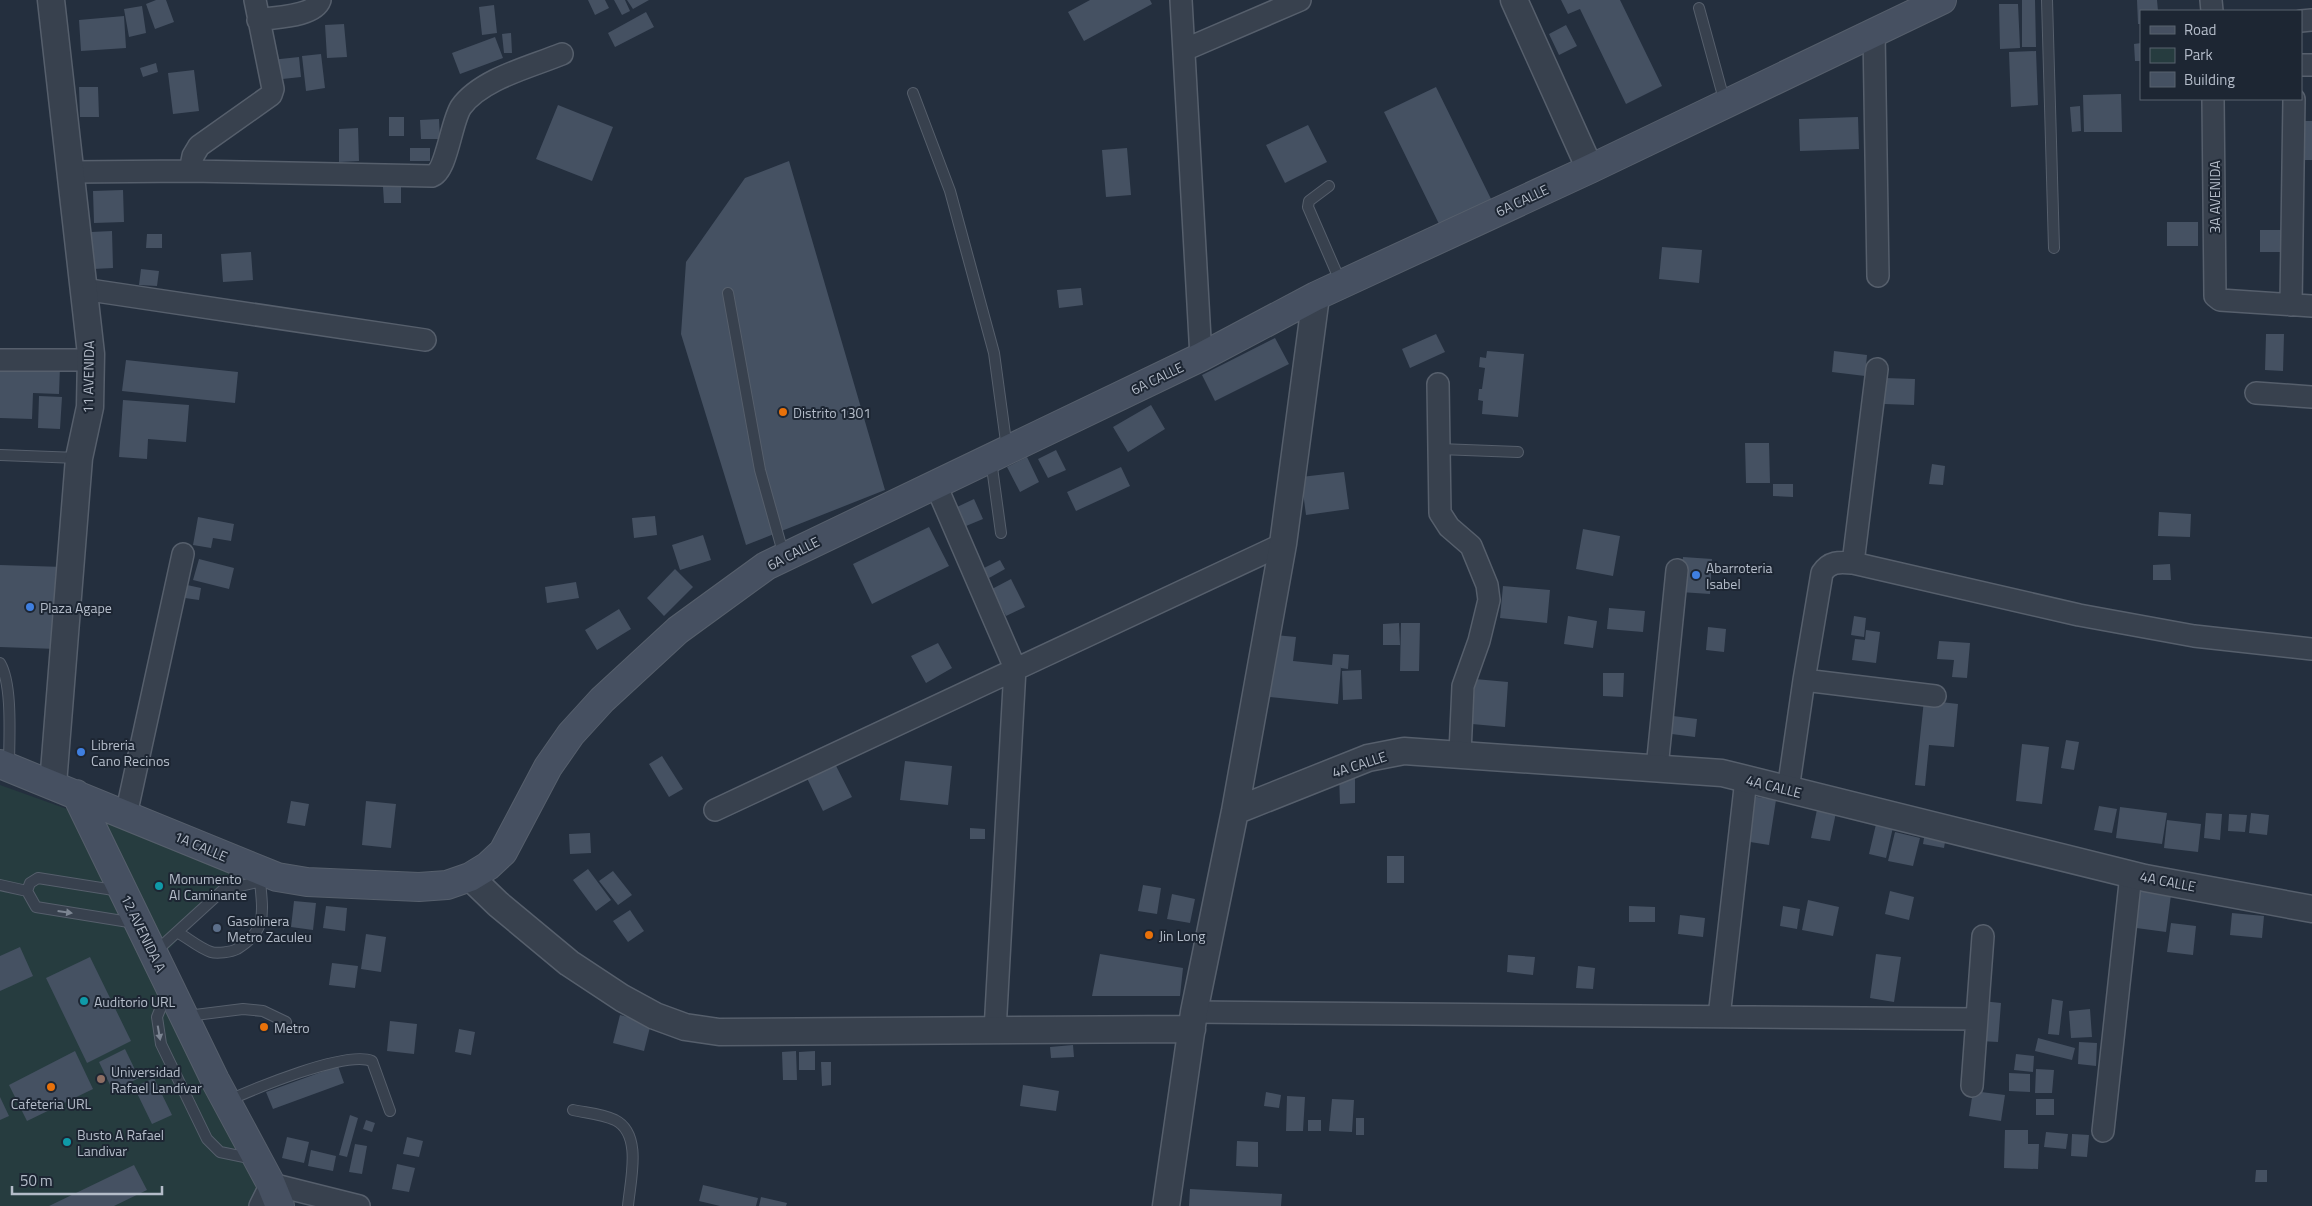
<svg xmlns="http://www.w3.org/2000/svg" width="2312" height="1206" viewBox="0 0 2312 1206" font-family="'Titillium Web',sans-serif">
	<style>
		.green { fill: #263c3f }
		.building { fill: #455162 }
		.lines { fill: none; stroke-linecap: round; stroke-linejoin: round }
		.service-casing { stroke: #565f6c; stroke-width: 12 }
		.minor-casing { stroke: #565f6c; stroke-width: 24 }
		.tertiary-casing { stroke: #565f6c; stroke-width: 29 }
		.secondary-casing { stroke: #565f6c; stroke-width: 30 }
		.service { stroke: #38414e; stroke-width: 10 }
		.minor { stroke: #38414e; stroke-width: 21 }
		.tertiary { stroke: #38414e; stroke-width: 26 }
		.secondary { stroke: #465061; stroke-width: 28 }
		.oneway { fill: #7c8592 }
		.food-dot { fill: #e8710a; stroke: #1d2633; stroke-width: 2 }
		.shop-dot { fill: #3f7fe0; stroke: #1d2633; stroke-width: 2 }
		.culture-dot { fill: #0f9aa8; stroke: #1d2633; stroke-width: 2 }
		.service-dot { fill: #5c6f8a; stroke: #1d2633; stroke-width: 2 }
		.education-dot { fill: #8d6e63; stroke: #1d2633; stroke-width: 2 }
		.labels { text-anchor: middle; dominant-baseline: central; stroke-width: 4; stroke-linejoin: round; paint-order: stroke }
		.street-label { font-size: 14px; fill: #b4bcc9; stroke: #1d2633 }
		.poi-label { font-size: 14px; fill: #b4bcc9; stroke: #1d2633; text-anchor: start }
	</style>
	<rect width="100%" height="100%" fill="#242f3e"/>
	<path class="green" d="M0 785 67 809 259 1183 250 1206H0Z
		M85 802 241 870 159 960Z"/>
	<path class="building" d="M156 0H166L174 22 155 29 146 4Z
		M588 0H605L609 8 595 15Z
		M614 0H625L630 11 622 15Z
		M627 0H649L633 9Z
		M1090 0H1150L1152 4 1084 41 1068 12Z
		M1561 0H1620L1662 86 1626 104 1580 9 1568 14Z
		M2022 0H2035L2036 47H2022Z
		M2137 0H2157L2158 11H2141V24H2138Z
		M1999 4H2018L2020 48 2000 49Z
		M494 5 497 33 482 35 479 7Z
		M142 6 146 33 129 37 124 9Z
		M646 12 654 27 615 47 608 33Z
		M124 16 126 48 81 51 79 20Z
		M344 24 347 57 327 58 325 25Z
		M1566 25 1577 46 1559 55 1549 34Z
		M511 33 512 53H504L502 34Z
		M495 37 503 58 460 74 452 53Z
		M2141 43V61H2135L2134 44Z
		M2036 51 2038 105 2011 107 2009 52Z
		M321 54 325 88 306 91 302 56Z
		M299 57 301 77 273 80 271 60Z
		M156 63 158 72 143 77 140 68Z
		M194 70 199 111 173 114 168 73Z
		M79 87H98L99 117H80Z
		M1436 87 1493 203 1441 228 1384 112Z
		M2121 94 2122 132H2084L2083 95Z
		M558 105 613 127 592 181 536 159Z
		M2080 106 2081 131 2072 132 2070 107Z
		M389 117H404V136H389Z
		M1858 117 1859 149 1800 151 1799 119Z
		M439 119 440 139H421L420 120Z
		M2301 121H2312V160H2301Z
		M1308 125 1327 162 1285 183 1266 145Z
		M358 128 359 161 339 162V129Z
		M410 148H430V161H410Z
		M1127 148 1131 195 1106 197 1102 150Z
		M789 161 885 490 746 545 681 334 686 262 745 178Z
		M383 187H401V203H384Z
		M123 190 124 222 94 223 93 191Z
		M2167 222H2198V246H2167Z
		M2260 230H2283V252H2260Z
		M112 231 113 268 93 269 91 232Z
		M147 234H162V248H146Z
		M1662 247 1702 250 1699 283 1659 279Z
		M251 252 253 280 223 282 221 254Z
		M141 269 159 271 157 286 139 285Z
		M1081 288 1083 305 1059 308 1057 290Z
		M1436 334 1445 352 1410 368 1402 349Z
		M2266 334H2284L2283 371 2265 370Z
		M1275 338 1289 364 1215 401 1202 375Z
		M1487 351 1524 354 1518 417 1482 414 1483 401 1478 400 1479 389H1482L1485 368 1479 367 1480 357 1486 358Z
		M1834 351 1867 355 1865 376 1832 372Z
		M126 360 238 372 235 403 122 391Z
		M0 365 60 366 59 394 33 393 32 419 0 418Z
		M1885 378 1915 379 1914 405 1884 404Z
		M39 396 62 397 60 429 38 428Z
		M123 400 189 405 186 442 148 439 147 459 119 457Z
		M1151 405 1165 429 1128 452 1113 427Z
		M1745 443H1769L1770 483H1746Z
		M1056 450 1066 470 1048 478 1038 459Z
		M1027 457 1039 482 1020 492 1007 467Z
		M1932 464 1945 466 1943 485 1929 484Z
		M1121 467 1130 486 1076 511 1067 492Z
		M1344 472 1349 509 1306 515 1301 477Z
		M1773 484H1793V497L1773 496Z
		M974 499 983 519 966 526 957 507Z
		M2159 512 2191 514 2190 537 2158 536Z
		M655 516 657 535 634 538 632 518Z
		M198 517 234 524 231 541 213 538 211 548 193 545Z
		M929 527 949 566 872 604 853 564Z
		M1583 529 1620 536 1613 576 1576 569Z
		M703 535 711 560 680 570 672 545Z
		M1683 557 1712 559 1710 594 1680 592Z
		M199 559 234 568 229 589 193 580Z
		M1000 560 1005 569 989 578 984 568Z
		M2170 564 2171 580H2153V565Z
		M0 565 64 567 57 649 0 647Z
		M675 569 693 587 664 616 647 598Z
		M1011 579 1025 607 1006 616 992 589Z
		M576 582 579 598 547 603 545 587Z
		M187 585 201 588 199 600 185 598Z
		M1503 586 1550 590 1547 623 1500 618Z
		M1609 608 1645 611 1643 632 1607 629Z
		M619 609 631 629 597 650 585 630Z
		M1568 616 1597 621 1593 648 1564 644Z
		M1854 616 1866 618 1864 637 1851 635Z
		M1399 623 1400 645H1383V624Z
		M1401 623H1420L1419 671H1400Z
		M1708 627 1726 629 1724 652 1706 650Z
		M1866 630 1880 632 1876 663 1852 660 1855 639 1865 640Z
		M1275 635 1296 637 1293 661 1332 665 1333 654 1349 655 1348 669 1341 668V666L1338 704 1269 697Z
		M1939 641 1970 643 1967 678 1952 677 1954 660 1937 659Z
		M938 643 952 668 926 683 911 656Z
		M1361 670 1362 699 1343 700 1342 671Z
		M1603 673H1624L1623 697 1603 696Z
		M1475 679 1508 682 1505 727 1472 724Z
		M1924 700 1958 704 1954 747 1929 745 1925 786 1915 785Z
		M1665 715 1697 719 1695 737 1664 733Z
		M2066 740 2079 742 2074 770 2061 768Z
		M2022 744 2049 747 2042 804 2016 801Z
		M662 756 683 789 669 797 649 764Z
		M833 760 852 797 823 811 805 774Z
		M905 761 952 766 948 805 900 800Z
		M1355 773V803L1340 804 1339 774Z
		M1751 796 1776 800 1769 845 1744 841Z
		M291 801 309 804 305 826 287 823Z
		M366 801 396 804 391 848 362 845Z
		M1818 805 1837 808 1830 841 1811 838Z
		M2099 806 2117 809 2112 833 2094 830Z
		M2120 807 2167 813 2162 844 2116 838Z
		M2206 813 2222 814 2220 840 2204 838Z
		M2251 813 2269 815 2267 835 2249 833Z
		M2229 814 2247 815 2245 832 2228 831Z
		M1877 820 1894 823 1886 858 1869 854Z
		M2167 820 2201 824 2198 852 2164 848Z
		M970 828 985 829V839H970Z
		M1895 832 1920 838 1913 866 1888 861Z
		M1925 832 1946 836 1944 848 1923 844Z
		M590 833 591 853 570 854 569 834Z
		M1387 856H1404V883H1387Z
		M588 869 611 900 596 911 573 880Z
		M613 871 632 895 618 905 599 881Z
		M1143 885 1161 888 1157 914 1138 911Z
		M2135 890 2171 895 2166 932 2129 927Z
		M1890 891 1914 897 1909 920 1885 914Z
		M1172 894 1195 899 1190 923 1167 919Z
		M1808 900 1839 907 1833 936 1802 930Z
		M294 901 316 903 313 930 291 927Z
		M326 906 347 908 345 931 323 928Z
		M1629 906 1655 907V922H1629Z
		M1783 906 1800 909 1797 929 1780 926Z
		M630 910 644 931 628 942 613 921Z
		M2232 913 2264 916 2262 938 2230 935Z
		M1680 915 1705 918 1703 937 1678 934Z
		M2171 923 2196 926 2193 955 2167 952Z
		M366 934 386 937 381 972 361 969Z
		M20 947 33 976 0 991V956Z
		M1100 954 1183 968 1180 996H1092Z
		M1876 954 1901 957 1894 1002 1870 998Z
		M1508 955 1535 957 1533 975 1507 972Z
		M90 957 131 1041 87 1063 46 978Z
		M332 963 358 966 355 988 329 985Z
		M1578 966 1595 968 1593 989 1576 988Z
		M2052 999 2063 1001 2059 1035 2048 1034Z
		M1982 1001 2001 1003 1998 1042 1980 1041Z
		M2090 1009 2092 1037 2071 1038 2069 1011Z
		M620 1015 651 1023 644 1051 613 1043Z
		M390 1021 417 1024 414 1054 387 1051Z
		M459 1029 475 1032 471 1055 455 1052Z
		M2038 1038 2075 1048 2072 1060 2035 1051Z
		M2079 1042 2097 1043 2096 1066 2078 1064Z
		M1073 1045 1074 1057 1051 1058 1050 1047Z
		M125 1049 139 1078 113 1091 99 1062Z
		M75 1051 93 1089 27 1121 9 1085Z
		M796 1051 797 1080H783L782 1052Z
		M815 1051V1070H799V1052Z
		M2016 1054 2034 1056 2033 1072 2014 1070Z
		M821 1062H831V1085L822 1086Z
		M338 1066 344 1083 273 1109 266 1092Z
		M2036 1069 2054 1070 2052 1093H2035Z
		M2009 1073 2030 1074V1092L2009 1091Z
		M154 1078 172 1115 152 1124 134 1087Z
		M1023 1085 1059 1091 1056 1111 1020 1106Z
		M1973 1091 2005 1095 2001 1121 1969 1116Z
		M1266 1092 1281 1095 1279 1108 1264 1106Z
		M1287 1096 1305 1097 1303 1131H1286Z
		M0 1097 9 1116 0 1120Z
		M1332 1099 1354 1100 1352 1132 1329 1131Z
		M2036 1099H2054V1115H2036Z
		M350 1115 358 1118 347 1157 339 1155Z
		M1356 1118H1364V1135H1356Z
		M366 1120 375 1123 372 1132 363 1129Z
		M1308 1120H1321V1131H1308Z
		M2005 1130H2028V1144H2039L2038 1169 2004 1168Z
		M2046 1132 2068 1134 2066 1149 2044 1147Z
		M2072 1134 2089 1135 2087 1157 2071 1156Z
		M287 1137 309 1142 304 1163 282 1158Z
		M407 1137 423 1141 419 1157 403 1154Z
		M1237 1141 1258 1142V1167L1236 1166Z
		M355 1144 367 1146 362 1174 349 1172Z
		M311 1150 336 1156 333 1171 308 1166Z
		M397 1164 415 1168 409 1192 392 1189Z
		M134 1165 147 1190 114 1206H49Z
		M2256 1170H2267V1182H2255Z
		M703 1185 758 1198 756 1206H720L699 1201Z
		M1190 1189 1282 1194 1281 1206H1189Z
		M761 1197 787 1203 786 1206H759Z"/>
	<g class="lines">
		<defs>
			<path id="service" d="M2047 0 2054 248
				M1699 8 1725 103
				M913 93 950 191 994 353 1007 449
				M1329 186 1309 201 1308 207 1341 283
				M728 293 760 470 784 556
				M1439 449 1518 452
				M0 455 78 458
				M991 460 1001 533
				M0 663C13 685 9 740 9 766
				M0 885 27 891
				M120 891 38 878 30 883 27 891 36 907 135 923
				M177 932C188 938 199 948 211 952 217 954 231 952 237 949 267 931 263 913 260 881
				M154 953 223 890 266 880
				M167 992 157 1017 161 1044 207 1139 220 1152 254 1159
				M187 1016 243 1009 263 1011 286 1022
				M227 1101C254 1089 346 1050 372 1061L390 1111
				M573 1110C587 1113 602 1114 615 1120 643 1134 630 1181 628 1206"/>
			<path id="minor" d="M1181 0 1201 357
				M2211 0 2212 11
				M258 20C274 17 314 17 320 0
				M2301 21 2312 20
				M1874 33 1878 276
				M1184 50 1300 0
				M2301 65H2312
				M2213 99 2215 296 2220 300 2312 306
				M190 171 193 156 199 146 271 95 273 89 255 0
				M72 172 190 171 432 176C447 171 451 122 461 107 481 79 530 67 562 54
				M83 289 425 340
				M2291 305 2294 99
				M0 360H91
				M1438 384 1440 513 1449 527 1471 546 1487 585 1489 600 1479 641 1463 686 1460 753
				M2256 393 2312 397
				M935 483 1015 668 995 1031
				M1853 563 1877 369
				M1804 680 1935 696
				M1657 768 1677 570
				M1788 790 1804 680 1822 573C1830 561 1839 562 1853 563L2079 615 2194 636 2312 649
				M715 810 1283 544
				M126 815 183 554
				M1194 1012 1977 1019
				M1719 1017 1746 779
				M1972 1086 1983 936
				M2103 1131 2131 874
				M260 1206 271 1184 359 1206"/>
			<path id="tertiary" d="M51 0 91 354 90 407 79 458 53 784
				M1514 0 1590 169
				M1235 811 1368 758 1404 751 1722 773 2145 878 2312 909
				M470 877 498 904 569 963 622 998 655 1016 685 1027 719 1032 1192 1029
				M1166 1206 1194 1012 1235 811 1283 544 1316 296"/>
			<path id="secondary" d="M0 764 277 877 307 882 419 887 447 885 470 877 488 866 503 852 548 767 571 734 602 700 678 630 766 566 1201 357 1316 296 1590 169 1942 0
				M76 794 215 1080 271 1184 280 1206"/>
		</defs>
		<use href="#service" class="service-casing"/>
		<use href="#minor" class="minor-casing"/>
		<use href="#tertiary" class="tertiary-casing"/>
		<use href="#secondary" class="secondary-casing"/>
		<use href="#service" class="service"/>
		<use href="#minor" class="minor"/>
		<use href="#tertiary" class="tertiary"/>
		<use href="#secondary" class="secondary"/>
	</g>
	<defs><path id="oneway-solid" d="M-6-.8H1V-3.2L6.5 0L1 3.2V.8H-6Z" transform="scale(1.25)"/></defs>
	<g class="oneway">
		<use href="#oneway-solid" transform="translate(65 912) rotate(8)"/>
		<use href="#oneway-solid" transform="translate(159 1033) rotate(80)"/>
	</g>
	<g class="food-dot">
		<circle cx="783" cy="412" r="5"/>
		<circle cx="1149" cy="935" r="5"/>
		<circle cx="264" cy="1027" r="5"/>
		<circle cx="51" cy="1087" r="5"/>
	</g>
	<g class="shop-dot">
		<circle cx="1696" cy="575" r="5"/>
		<circle cx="30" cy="607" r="5"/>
		<circle cx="81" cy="752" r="5"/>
	</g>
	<g class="culture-dot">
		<circle cx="159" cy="886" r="5"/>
		<circle cx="84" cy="1001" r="5"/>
		<circle cx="67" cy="1142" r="5"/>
	</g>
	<circle class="service-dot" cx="217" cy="928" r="5"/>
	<circle class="education-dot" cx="101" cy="1079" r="5"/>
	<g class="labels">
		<g class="street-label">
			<text transform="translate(2214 197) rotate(-90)">3A AVENIDA</text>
			<text transform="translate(1522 200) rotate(-25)">6A CALLE</text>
			<text transform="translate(88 377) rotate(-89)">11 AVENIDA</text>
			<text transform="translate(1157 378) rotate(-26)">6A CALLE</text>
			<text transform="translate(793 553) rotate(-27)">6A CALLE</text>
			<text transform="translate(1359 764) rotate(-18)">4A CALLE</text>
			<text transform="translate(1774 786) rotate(14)">4A CALLE</text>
			<text transform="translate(201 846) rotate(23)">1A CALLE</text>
			<text transform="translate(2168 881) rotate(11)">4A CALLE</text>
			<text transform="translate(144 933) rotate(64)">12 AVENIDA A</text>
		</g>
		<g class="poi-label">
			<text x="793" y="412">Distrito 1301</text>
			<text x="1706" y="567">Abarroteria<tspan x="1706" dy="16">Isabel</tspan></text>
			<text x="40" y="607">Plaza Agape</text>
			<text x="91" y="744">Libreria<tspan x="91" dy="16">Cano Recinos</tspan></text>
			<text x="169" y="878">Monumento<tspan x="169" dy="16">Al Caminante</tspan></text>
			<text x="227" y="920">Gasolinera<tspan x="227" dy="16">Metro Zaculeu</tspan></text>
			<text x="1159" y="935">Jin Long</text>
			<text x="94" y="1001">Auditorio URL</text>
			<text x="274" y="1027">Metro</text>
			<text x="111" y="1071">Universidad<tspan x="111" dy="16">Rafael Landívar</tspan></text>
			<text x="51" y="1103" text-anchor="middle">Cafeteria URL</text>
			<text x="77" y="1134">Busto A Rafael<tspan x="77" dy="16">Landivar</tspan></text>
		</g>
	</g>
	<rect x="2140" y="10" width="162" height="90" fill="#1d2633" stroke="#59626f"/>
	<rect x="2150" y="26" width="25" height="8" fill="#465061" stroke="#59626f"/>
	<text x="2184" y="35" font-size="15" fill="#b4bcc9">Road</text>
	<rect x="2150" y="48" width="25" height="15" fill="#263c3f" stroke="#59626f"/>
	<text x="2184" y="60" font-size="15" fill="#b4bcc9">Park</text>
	<rect x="2150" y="72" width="25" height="15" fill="#455162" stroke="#59626f"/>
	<text x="2184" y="85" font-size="15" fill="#b4bcc9">Building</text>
	<path d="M12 1186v8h150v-8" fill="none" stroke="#b4bcc9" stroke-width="2.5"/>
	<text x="20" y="1186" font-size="15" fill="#b4bcc9" stroke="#1d2633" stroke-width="4" paint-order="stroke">50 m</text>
</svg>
